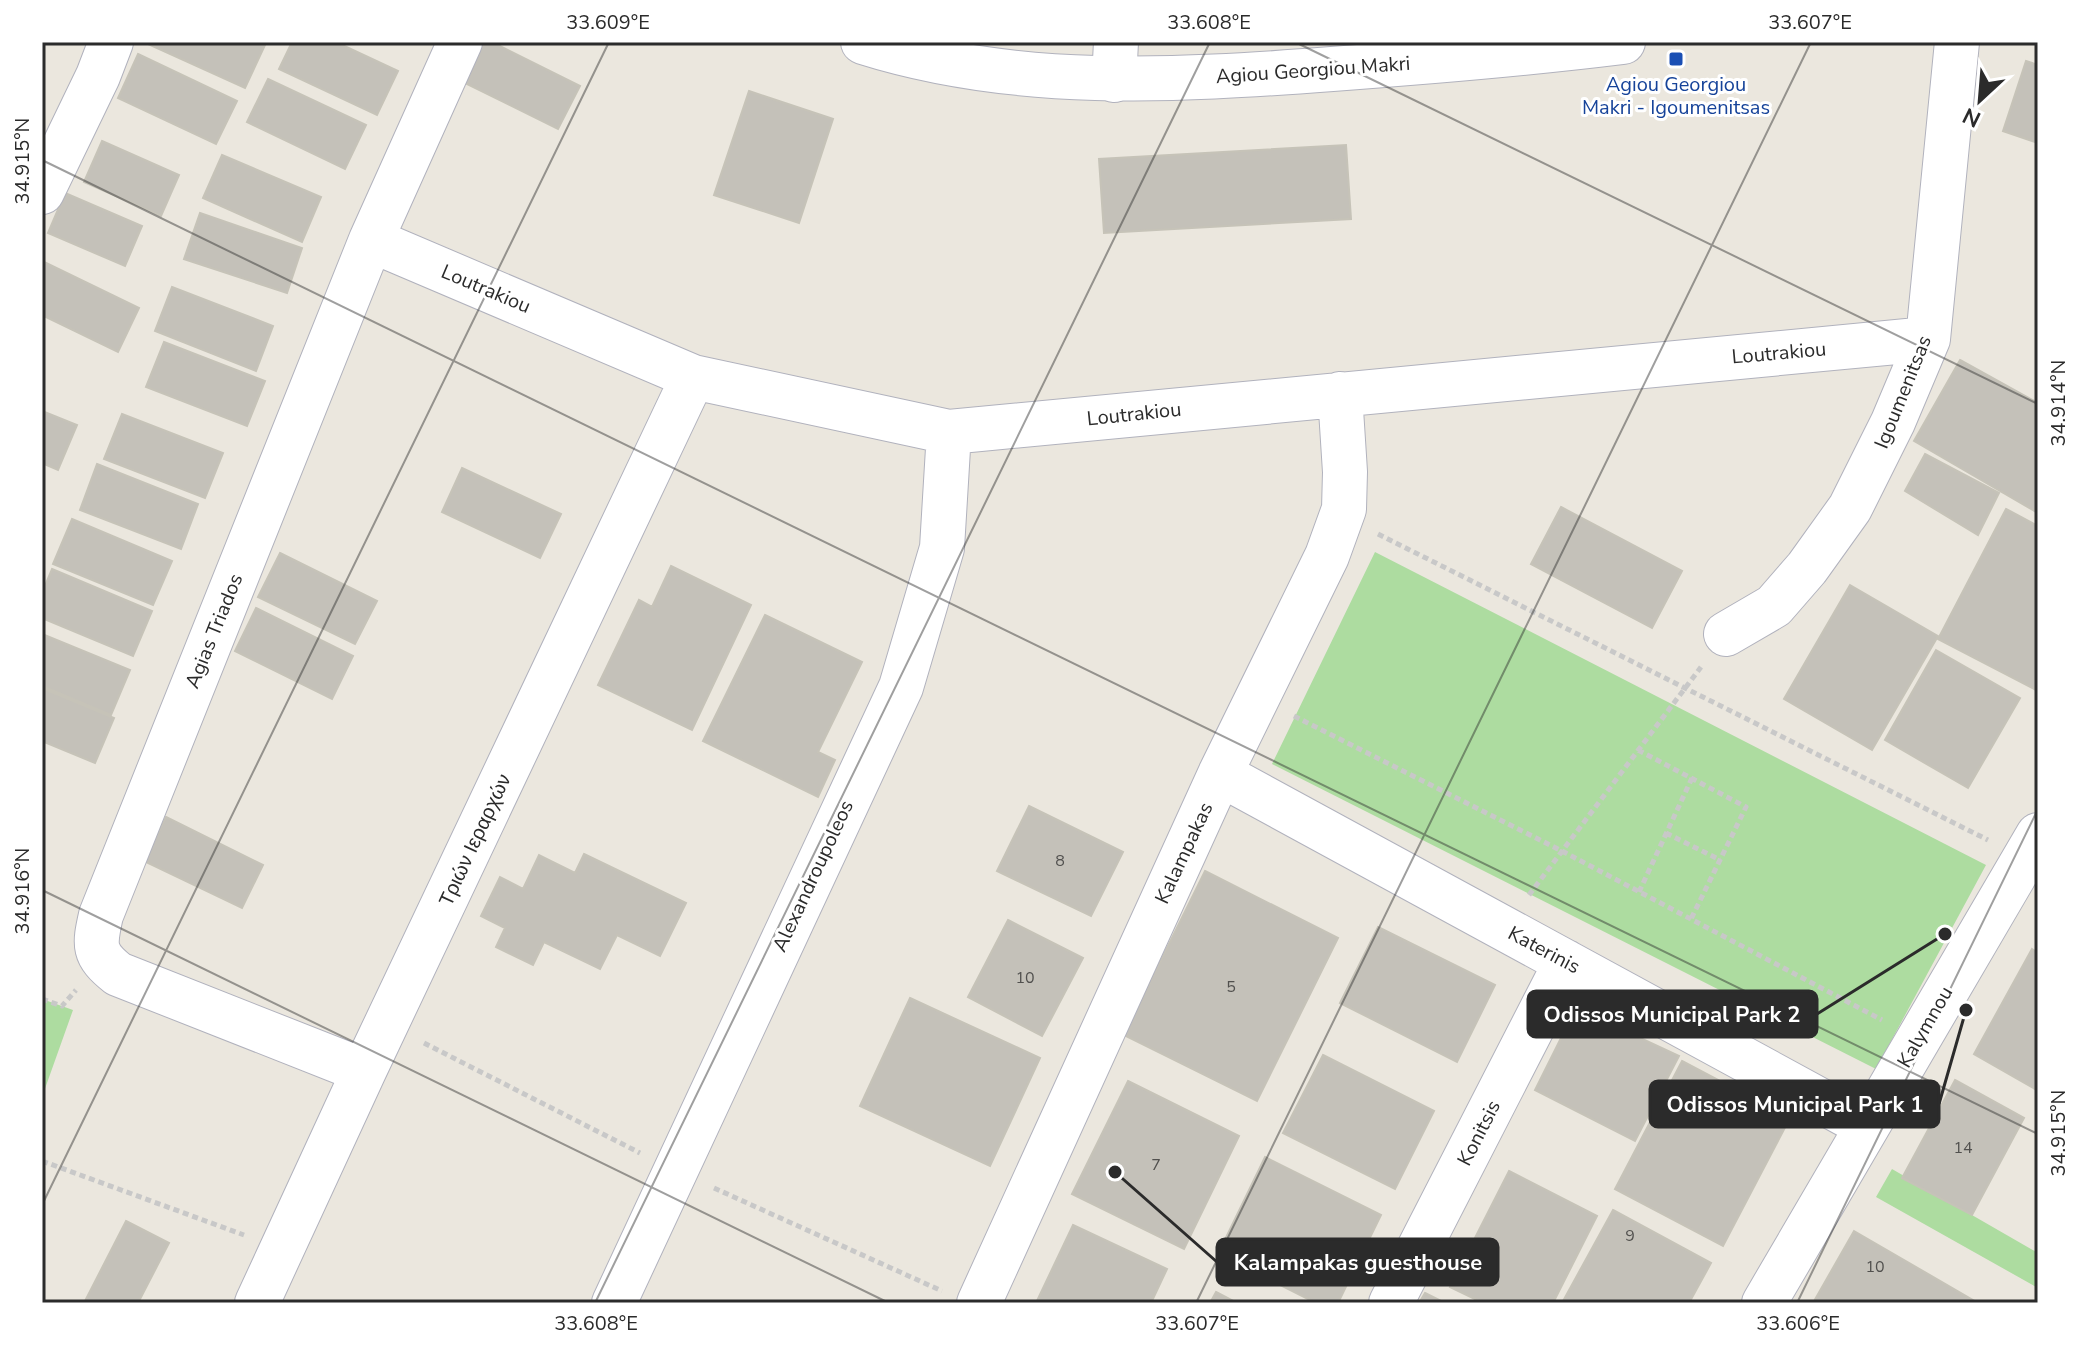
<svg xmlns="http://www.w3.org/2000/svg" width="2080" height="1345" viewBox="0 0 2080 1345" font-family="'Nunito Sans',sans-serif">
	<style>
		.green { fill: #addca0 }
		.building { fill: #c4c1b9; stroke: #c6c3b8; stroke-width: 2 }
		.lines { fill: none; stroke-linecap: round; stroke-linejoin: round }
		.street-casing { stroke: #b1b2bd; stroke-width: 46 }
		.secondary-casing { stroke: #b1b2bd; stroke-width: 46 }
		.path { stroke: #c8c8c8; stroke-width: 5; stroke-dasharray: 6 4; stroke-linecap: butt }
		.street { stroke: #fff; stroke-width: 44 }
		.secondary { stroke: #fff; stroke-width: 44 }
		.ticks { fill: none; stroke: #2b2b2b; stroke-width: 2; stroke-opacity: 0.45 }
		.transit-dot { fill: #1a4fb4; stroke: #fff; stroke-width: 3 }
		.labels { text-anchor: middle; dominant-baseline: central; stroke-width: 6; stroke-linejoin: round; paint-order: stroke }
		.number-label { font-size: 16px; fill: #51504e }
		.street-label { font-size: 20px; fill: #2b2b2b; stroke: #fff }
		.transit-label { font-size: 20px; fill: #164399; stroke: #fff }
		.leader { fill: none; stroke: #2b2b2b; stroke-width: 3 }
		.callout-dot { fill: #2b2b2b; stroke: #fff; stroke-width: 3 }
		.callout { fill: #2b2b2b; stroke: #2b2b2b; stroke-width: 3 }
		.callout-label { font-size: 22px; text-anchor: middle; font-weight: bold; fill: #fff }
		.neatline { fill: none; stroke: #2b2b2b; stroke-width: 3 }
		.ticks-label { font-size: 20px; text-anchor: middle; fill: #2b2b2b }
	</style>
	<rect width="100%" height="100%" fill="#ebe7de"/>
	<path class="green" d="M1375 552 1986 865 1876 1069 1272 764Z
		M42 999 73 1010 42 1097Z
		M1892 1169 2038 1253V1288L1876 1197Z"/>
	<path class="building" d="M259 42 265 45 245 88 146 43Z
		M292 42H336L398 71 377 115 279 69Z
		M480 42H492L580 86 558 129 461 81Z
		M138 54 237 101 216 144 118 98Z
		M2026 61 2038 65V143L2003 131Z
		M268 79 366 125 345 169 247 122Z
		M749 91 833 119 799 223 714 195Z
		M102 141 179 175 161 216 84 182Z
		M1346 145 1351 219 1104 233 1099 159Z
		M222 155 321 197 302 242 203 198Z
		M65 193 142 226 125 266 48 233Z
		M200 213 302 248 287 293 184 259Z
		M42 261 139 308 118 352 42 315Z
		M172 287 273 326 256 371 155 331Z
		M164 342 265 381 247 426 146 387Z
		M1960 360 2038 403V513L1914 441Z
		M42 411 77 425 58 470 42 463Z
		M122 414 223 453 205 498 104 459Z
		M1925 454 1999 493 1978 535 1905 491Z
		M97 464 198 504 181 549 80 510Z
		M462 468 561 514 540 558 442 512Z
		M1561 507 1682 571 1652 628 1531 564Z
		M2006 509 2038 526V691L1938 639Z
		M72 519 172 561 153 605 53 564Z
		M280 553 377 601 355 644 258 597Z
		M671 566 751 605 692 730 598 685 639 600 652 607Z
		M52 569 152 611 133 656 42 618V593Z
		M1850 585 1938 636 1872 750 1784 699Z
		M256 608 353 656 332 699 235 651Z
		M765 615 862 662 818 752 835 760 818 797 703 741Z
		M42 634 130 670 111 715 42 686Z
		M1936 650 2020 698 1968 788 1885 740Z
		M42 688 114 718 95 763 42 741Z
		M1029 806 1123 852 1091 916 997 871Z
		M166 817 263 865 242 908 144 861Z
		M584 854 686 903 660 956 617 935 600 969 544 942 533 965 496 947 505 928 481 916 500 877 523 889 539 855 575 873Z
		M1205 871 1338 938 1257 1101 1124 1035Z
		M1008 920 1083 958 1042 1036 968 997Z
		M1378 927 1495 985 1457 1062 1340 1003Z
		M2032 949 2038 953V1083L2035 1089 1974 1054Z
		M910 998 1040 1058 990 1166 860 1106Z
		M1576 1008 1679 1056 1635 1141 1535 1090Z
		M1323 1055 1434 1111 1395 1189 1283 1133Z
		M1682 1061 1790 1118 1723 1246 1615 1189Z
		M1955 1080 2024 1118 1972 1215 1902 1178Z
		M1128 1081 1239 1136 1184 1249 1072 1194Z
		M1265 1157 1381 1215 1338 1303H1316L1218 1254Z
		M1509 1171 1597 1216 1553 1303H1483L1450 1287Z
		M1613 1210 1711 1263 1689 1303H1562Z
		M126 1221 169 1243 138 1303H84Z
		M1073 1225 1167 1269 1151 1303H1036Z
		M1854 1231 1978 1303H1813Z
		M1216 1292 1237 1303H1210Z
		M1425 1293 1445 1303H1419Z"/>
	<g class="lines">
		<defs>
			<path id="street" d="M1114 80 1116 42
				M42 192 98 76 111 42
				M371 240 693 377 949 432 1928 339
				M1726 634 1774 606 1807 568 1850 508 1893 422 1928 339 1957 42
				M1220 774 1867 1126
				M364 1071 118 974C93 954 94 946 101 915L371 240 460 42
				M257 1303 364 1071 693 377
				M614 1303 901 687 942 548 949 432
				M979 1303 1220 774 1327 556 1344 509 1345 472 1340 394
				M1391 1303 1566 962"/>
			<path id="secondary" d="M863 42C1015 90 1175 81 1332 69 1430 62 1526 54 1623 42
				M1764 1303 2038 835"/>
		</defs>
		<use href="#street" class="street-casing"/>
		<use href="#secondary" class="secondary-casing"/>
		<path class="path" d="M1378 534 1988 840
			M1294 716 1562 851 1882 1020
			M1638 750 1746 807 1691 919
			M1666 833 1720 860
			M1639 892 1692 778
			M1529 895 1701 667
			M42 999 62 1006 76 990
			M424 1043 640 1153
			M42 1161 244 1235
			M714 1188 942 1291"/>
		<use href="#street" class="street"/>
		<use href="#secondary" class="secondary"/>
	</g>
	<path class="ticks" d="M1295 42 2038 404M42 160 2038 1134M42 890 889 1303M42 1205 609 42M595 1303 1210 42M1196 1303 1811 42M1797 1303 2038 809"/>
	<rect class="transit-dot" x="1668" y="51" width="16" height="16" rx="4"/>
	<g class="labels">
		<g class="number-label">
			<text x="1060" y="861">8</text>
			<text x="1025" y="978">10</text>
			<text x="1231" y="987">5</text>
			<text x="1963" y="1148">14</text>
			<text x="1156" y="1165">7</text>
			<text x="1630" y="1236">9</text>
			<text x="1875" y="1267">10</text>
		</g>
		<g class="street-label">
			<text transform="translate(1313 70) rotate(-4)">Agiou Georgiou Makri</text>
			<text transform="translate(486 289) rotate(23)">Loutrakiou</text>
			<text transform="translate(1779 353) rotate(-5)">Loutrakiou</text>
			<text transform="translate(1903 392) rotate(-68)">Igoumenitsas</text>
			<text transform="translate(1134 414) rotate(-6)">Loutrakiou</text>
			<text transform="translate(214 631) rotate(-68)">Agias Triados</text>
			<text transform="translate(475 840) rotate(-65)">Τριών Ιεραρχών</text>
			<text transform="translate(1184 853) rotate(-65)">Kalampakas</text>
			<text transform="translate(813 876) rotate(-65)">Alexandroupoleos</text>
			<text transform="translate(1544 950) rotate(28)">Katerinis</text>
			<text transform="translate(1925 1027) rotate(-60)">Kalymnou</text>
			<text transform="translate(1479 1133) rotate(-63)">Konitsis</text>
		</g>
		<g class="transit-label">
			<text x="1676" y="84">Agiou Georgiou<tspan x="1676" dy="23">Makri - Igoumenitsas</tspan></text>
		</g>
	</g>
	<path class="leader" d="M1945 934L1817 1014M1966 1010L1939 1104M1115 1172L1217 1262"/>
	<g class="callout-dot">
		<circle cx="1945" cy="934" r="8"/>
		<circle cx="1966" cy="1010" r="8"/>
		<circle cx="1115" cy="1172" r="8"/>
	</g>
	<g class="callout">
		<rect x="1528" y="991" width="289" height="46" rx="8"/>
		<rect x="1650" y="1081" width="289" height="46" rx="8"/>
		<rect x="1217" y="1239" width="281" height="46" rx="8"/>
	</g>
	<g class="callout-label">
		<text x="1672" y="1022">Odissos Municipal Park 2</text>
		<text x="1795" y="1112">Odissos Municipal Park 1</text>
		<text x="1358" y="1270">Kalampakas guesthouse</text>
	</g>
	<rect width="2080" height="1345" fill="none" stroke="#ffffff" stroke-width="88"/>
	<g transform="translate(1980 100) rotate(206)" stroke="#ffffff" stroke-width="6" paint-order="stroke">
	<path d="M0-6L14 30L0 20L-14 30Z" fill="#2b2b2b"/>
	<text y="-12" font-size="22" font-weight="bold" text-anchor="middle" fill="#2b2b2b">N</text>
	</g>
	<rect x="44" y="44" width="1992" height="1257" class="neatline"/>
	<g class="ticks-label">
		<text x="608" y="29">33.609°E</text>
		<text x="1209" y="29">33.608°E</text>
		<text x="1810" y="29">33.607°E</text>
		<text transform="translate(22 161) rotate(-90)" y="7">34.915°N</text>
		<text transform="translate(2058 403) rotate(-90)" y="7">34.914°N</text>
		<text transform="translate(22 891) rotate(-90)" y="7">34.916°N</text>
		<text transform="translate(2058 1133) rotate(-90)" y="7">34.915°N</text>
		<text x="596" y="1330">33.608°E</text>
		<text x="1197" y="1330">33.607°E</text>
		<text x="1798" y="1330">33.606°E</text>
	</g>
</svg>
